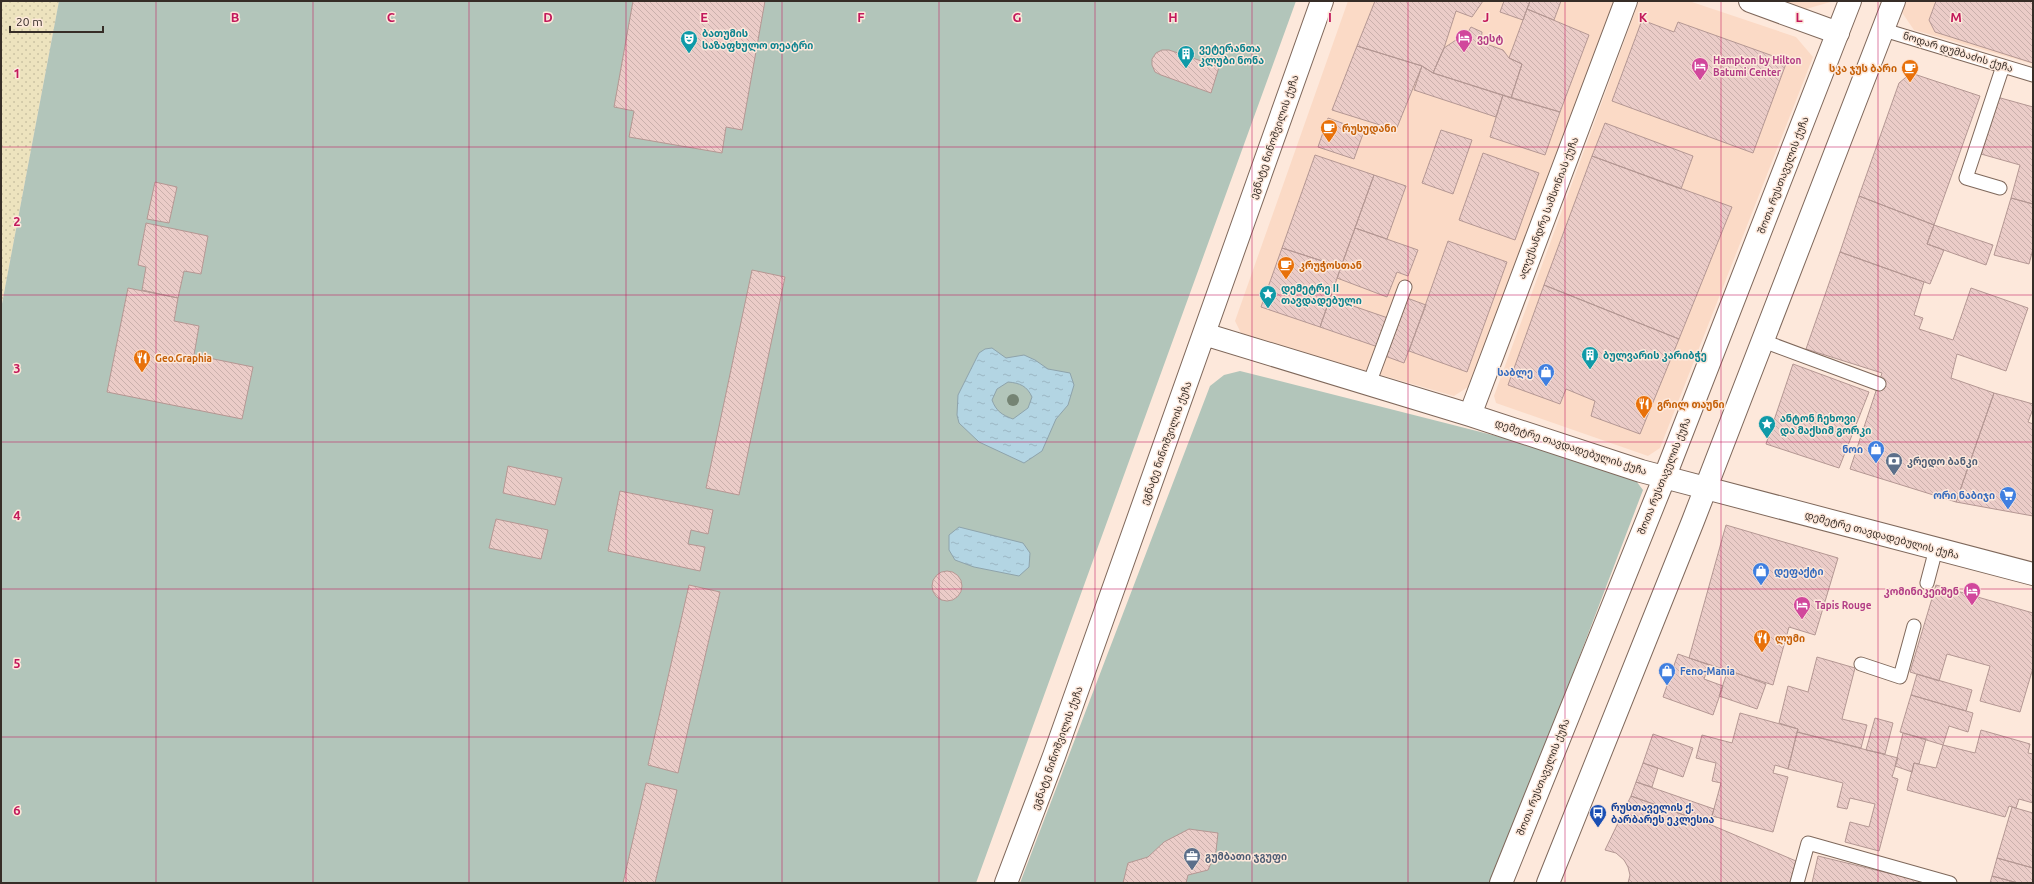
<svg xmlns="http://www.w3.org/2000/svg" width="2034" height="884" viewBox="0 0 2034 884" font-family="Ubuntu,'Noto Sans Georgian',sans-serif">
	<style>
		.built { fill: #fbdac6 }
		.sand { fill: url(#sand-dots) }
		.park { fill: #b2c5ba }
		.water { fill: url(#water-ripples); stroke: #8ea3ab; fill-rule: evenodd }
		.building { fill: url(#building-back-hatch); stroke: #b49793 }
		.lines { fill: none; stroke-linecap: round; stroke-linejoin: round }
		.lane-casing { stroke: #7f685b; stroke-width: 15 }
		.street-casing { stroke: #7f685b; stroke-width: 24 }
		.secondary-casing { stroke: #7f685b; stroke-width: 24 }
		.lane { stroke: #fff; stroke-width: 13 }
		.street { stroke: #fff; stroke-width: 22 }
		.secondary { stroke: #fff; stroke-width: 22 }
		.tree { fill: #758474 }
		.grid { fill: none; stroke: #c2185b; stroke-width: 1; stroke-opacity: 0.55 }
		.labels { text-anchor: middle; dominant-baseline: central; stroke-width: 3; stroke-linejoin: round; paint-order: stroke }
		.culture-label { font-size: 10px; font-weight: bold; fill: #0d838f; stroke: #fde8db; text-anchor: start }
		.hotel-label { font-size: 10px; font-weight: bold; fill: #b23c85; stroke: #fde8db; text-anchor: start }
		.street-label { font-size: 10px; fill: #362d27; stroke: #fde8db }
		.food-label { font-size: 10px; font-weight: bold; fill: #c56008; stroke: #fde8db; text-anchor: start }
		.shop-label { font-size: 10px; font-weight: bold; fill: #366cbe; stroke: #fde8db; text-anchor: end }
		.service-label { font-size: 10px; font-weight: bold; fill: #4e5e75; stroke: #fde8db; text-anchor: start }
		.transit-label { font-size: 10px; font-weight: bold; fill: #164399; stroke: #fde8db; text-anchor: start }
		.grid-label { font-size: 13px; text-anchor: middle; font-weight: bold; fill: #c2185b; stroke: #fde8db; stroke-width: 3; stroke-linejoin: round; paint-order: stroke }
	</style>
	<defs>
		<pattern id="sand-dots" width="8" height="8" patternUnits="userSpaceOnUse"><rect width="8" height="8" fill="#ede3be"/><path d="M2 2h.1M6 6h.1" fill="none" stroke="#ccc3a3" stroke-width="1.8" stroke-linecap="round"/></pattern>
		<pattern id="water-ripples" width="26" height="14" patternUnits="userSpaceOnUse"><rect width="26" height="14" fill="#b3d5e3"/><path d="M2 4q2-2 4 0t4 0M15 11q2-2 4 0t4 0" fill="none" stroke="#9bb7c3"/></pattern>
		<pattern id="building-back-hatch" width="6" height="6" patternUnits="userSpaceOnUse"><rect width="6" height="6" fill="#ebccc8"/><path d="M-1 5l2 2M0 0l6 6M5-1l2 2" fill="none" stroke="#cab0ac"/></pattern>
	</defs>
	<rect width="100%" height="100%" fill="#fde8db"/>
	<path class="built" d="M1348 1H1614L1468 387 1454 396 1242 335 1235 321Z
		M1639 1H1689L1796 37 1813 57 1660 448 1648 456 1496 403 1494 396Z
		M1780 1H1834L1806 9Z
		M1905 1H2033V64L1914 30 1901 11Z"/>
	<path class="sand" d="M1 1H59L1 309Z"/>
	<path class="park" d="M59 1H1296L976 883H1V309Z
		M1240 371 1627 469 1643 490 1493 883H1020L1210 386 1224 375Z"/>
	<path class="water" d="M992 348 1006 358 1024 355 1035 360 1048 369 1070 373 1074 385 1068 405 1056 419 1042 451 1024 463 979 442 959 423 957 415 958 395 979 353 985 349ZM1008 382C1020 383 1027 386 1032 397L1028 408 1013 419C1002 415 996 411 992 400L997 389Z
		M959 527 1023 543 1030 553 1029 567 1019 576 974 567 955 560 949 550V535Z"/>
	<path class="building" d="M633 1H765L742 130 726 127 722 153 629 137 634 111 614 107Z
		M1375 1H1483L1472 17 1456 11 1444 48 1433 73 1422 66 1357 46Z
		M1504 1H1530L1523 20 1500 12Z
		M1530 1H1561L1554 20 1527 9Z
		M1936 1H2033V63L1935 32 1929 20Z
		M1527 9 1589 35 1560 112 1511 98 1522 64 1509 58Z
		M1642 20 1674 32 1678 22 1787 61 1753 153 1612 101Z
		M1471 27 1482 32 1481 42 1503 50 1509 58 1522 64 1511 98 1433 73 1444 48 1468 32Z
		M1357 46 1422 66 1396 130 1332 110Z
		M1162 50H1169L1219 67 1211 93 1161 75 1155 72 1152 65V59L1156 53Z
		M1422 66 1433 73 1503 95 1496 117 1414 90Z
		M1911 73 1980 96 1934 225 1859 196 1899 83Z
		M1503 95 1560 112 1545 155 1490 137Z
		M1997 97 2033 107V204L2011 198 2020 165 1981 154Z
		M1328 118 1364 131 1354 159 1318 147Z
		M1605 123 1693 156 1681 189 1592 156Z
		M1441 130 1472 140 1453 194 1422 183Z
		M1483 153 1539 173 1515 240 1459 220Z
		M1315 155 1374 175 1341 267 1282 248Z
		M1592 156 1732 207 1679 339 1544 285Z
		M1374 175 1406 186 1387 239 1355 228Z
		M155 182 177 187 169 223 147 219Z
		M1859 196 1934 225 1927 244 1944 250 1930 284 1840 252Z
		M2011 198 2033 204V249L2029 264 1994 255Z
		M146 223 208 236 201 274 184 271 178 298 142 290 146 267 138 265Z
		M1934 225 1993 245 1986 265 1927 244Z
		M1355 228 1418 250 1408 276 1397 272 1387 297 1337 278Z
		M1448 241 1507 262 1467 372 1409 351Z
		M1282 248 1341 267 1320 327 1261 307Z
		M1840 252 1924 282 1914 315 1923 318 1919 329 1953 340 1971 288 2028 308 2006 371 1957 354 1951 378 1994 393 1956 502 1850 469 1882 373 1806 349Z
		M752 270 785 277 739 495 706 488Z
		M1544 285 1679 339 1640 434 1591 416 1595 401 1566 389 1560 404 1508 385Z
		M128 288 178 298 174 321 199 326 194 355 253 367 242 419 107 392Z
		M1330 298 1388 318 1378 347 1320 327Z
		M1407 298 1426 305 1404 363 1385 356Z
		M1793 364 1869 392 1839 468 1766 444Z
		M1994 393 2033 404V409L2028 422 2033 424V516L1956 502Z
		M508 466 562 478 555 505 503 493Z
		M620 491 713 510 708 534 691 530 688 544 705 547 700 571 608 551Z
		M496 519 548 530 541 559 489 548Z
		M1726 525 1838 558 1815 635 1789 627 1773 685 1689 658Z
		M932 586a15 15 0 1 1 30 0a15 15 0 1 1-30 0Z
		M689 585 720 592 678 773 648 765Z
		M1936 585 2033 613V668L2020 712 1980 701 1990 666 1947 654 1939 681 1910 672Z
		M1678 654 1709 665 1704 679 1723 686 1713 715 1663 697Z
		M1817 657 1855 668 1842 719 1867 725 1861 748 1797 732 1798 729 1779 723 1788 686 1808 692Z
		M1728 670 1766 684 1757 709 1719 696Z
		M1917 674 1972 690 1966 711 1911 695Z
		M1911 695 1973 713 1968 732 1949 726 1943 745 1900 732Z
		M1740 713 1798 729 1788 769 1775 765 1773 773 1788 777 1773 832 1712 816 1721 783 1712 781 1716 763 1696 758 1702 735 1732 743Z
		M1875 718 1893 723 1885 754 1866 750Z
		M1981 730 2030 744 2028 753 2033 754V803L2019 799 2016 808 2009 806 2005 817 1907 790 1914 763 1936 768 1943 745 1975 753Z
		M1797 732 1898 758 1892 777 1898 779 1879 851 1845 842 1850 822 1869 827 1875 804 1850 798 1847 809 1837 807 1843 783 1788 769Z
		M1903 733 1926 739 1919 764 1914 763 1912 772 1895 766Z
		M1653 734 1693 748 1683 777 1643 763Z
		M1643 763 1658 768 1652 787 1636 782Z
		M1636 782 1714 809 1709 824 1631 796Z
		M646 783 677 790 655 883H623Z
		M1631 796 1709 824 1796 861 1790 883H1628L1630 875 1628 867 1624 860 1616 853 1605 850Z
		M2012 807 2033 813V868L1997 858Z
		M1189 829 1218 833 1216 851 1208 870 1188 875 1186 883H1123L1128 863 1148 857 1164 842Z
		M1818 856 1929 883H1812Z
		M1997 858 2033 868V883H2018L1992 876Z
		M1992 876 2018 883H1990Z"/>
	<g class="lines">
		<defs>
			<path id="lane" d="M1884 30 2033 75
				M2000 188 1966 178 2003 66
				M1763 341 1879 384
				M1369 384 1405 287
				M1927 583 1936 549
				M1861 664 1900 677 1914 626
				M1797 883 1808 843 1950 883"/>
			<path id="street" d="M1750 1 1838 33
				M1204 334 1470 415 1641 471 2033 574
				M1470 415 1626 1
				M1006 883 1054 756 1322 1"/>
			<path id="secondary" d="M1501 883 1665 476 1850 1
				M1548 883 1693 521 1894 1"/>
		</defs>
		<use href="#lane" class="lane-casing"/>
		<use href="#street" class="street-casing"/>
		<use href="#secondary" class="secondary-casing"/>
		<use href="#lane" class="lane"/>
		<use href="#street" class="street"/>
		<use href="#secondary" class="secondary"/>
	</g>
	<circle class="tree" cx="1013" cy="400" r="6"/>
	<path class="grid" d="M156 1V883M313 1V883M469 1V883M626 1V883M782 1V883M939 1V883M1095 1V883M1252 1V883M1408 1V883M1565 1V883M1721 1V883M1878 1V883M1 147H2033M1 295H2033M1 442H2033M1 589H2033M1 737H2033"/>
	<defs>
		<symbol id="hotel-pin" viewBox="-11 -11 22 30"><path d="M0 17L-7.5 6A9.5 9.5 0 1 1 7.5 6Z" fill="#d1479c" stroke="#fde8db"/><path d="M-6-4.5h1.5V1H6V5H4.5V3h-9V5H-6ZM-4 0a1.8 1.8 0 1 1 3.6 0ZM.5 0V-2.5h3Q6-2.5 6 0Z" fill="#fff"/></symbol>
		<symbol id="theatre-pin" viewBox="-11 -11 22 30"><path d="M0 17L-7.5 6A9.5 9.5 0 1 1 7.5 6Z" fill="#0f9aa8" stroke="#fde8db"/><path d="M-5-5.5Q0-4 5-5.5V0Q5 5 0 6Q-5 5-5 0ZM-3.3-2.5H-1v1.5H-3.3ZM1-2.5H3.3v1.5H1ZM-2.8 1Q0 5.5 2.8 1Z" fill="#fff"/></symbol>
		<symbol id="building-pin" viewBox="-11 -11 22 30"><path d="M0 17L-7.5 6A9.5 9.5 0 1 1 7.5 6Z" fill="#0f9aa8" stroke="#fde8db"/><path d="M-4-6H4V6H1V3H-1V6H-4ZM-2.5-4.3h1.7v1.8h-1.7ZM.8-4.3h1.7v1.8H.8ZM-2.5-1h1.7V.8h-1.7ZM.8-1h1.7V.8H.8Z" fill="#fff"/></symbol>
		<symbol id="cafe-pin" viewBox="-11 -11 22 30"><path d="M0 17L-7.5 6A9.5 9.5 0 1 1 7.5 6Z" fill="#e8710a" stroke="#fde8db"/><path d="M-5.5-4.5H6V0H3Q3 3.5 0 3.5H-2.5Q-5.5 3.5-5.5 0ZM3-3.2v2h1.7v-2ZM-6 4.5H4V6H-6Z" fill="#fff"/></symbol>
		<symbol id="sight-pin" viewBox="-11 -11 22 30"><path d="M0 17L-7.5 6A9.5 9.5 0 1 1 7.5 6Z" fill="#0f9aa8" stroke="#fde8db"/><path d="M0-6L1.8-2.2L6-1.7L2.9 1.2L3.7 5.4L0 3.3L-3.7 5.4L-2.9 1.2L-6-1.7L-1.8-2.2Z" fill="#fff"/></symbol>
		<symbol id="restaurant-pin" viewBox="-11 -11 22 30"><path d="M0 17L-7.5 6A9.5 9.5 0 1 1 7.5 6Z" fill="#e8710a" stroke="#fde8db"/><path d="M-5-6h1v4h1v-4h1v4h1v-4h1v5L-1.5 .5V6h-2V.5L-5-1ZM5-6V6H3V1.5H1.5Q1.5-4 5-6Z" fill="#fff"/></symbol>
		<symbol id="shop-pin" viewBox="-11 -11 22 30"><path d="M0 17L-7.5 6A9.5 9.5 0 1 1 7.5 6Z" fill="#3f7fe0" stroke="#fde8db"/><path d="M-5-2.5h2.3a2.7 3.5 0 0 1 5.4 0H5L5.5 6h-11ZM-1.5-2.5h3a1.5 2.3 0 0 0-3 0Z" fill="#fff"/></symbol>
		<symbol id="bank-pin" viewBox="-11 -11 22 30"><path d="M0 17L-7.5 6A9.5 9.5 0 1 1 7.5 6Z" fill="#5c6f8a" stroke="#fde8db"/><path d="M-6-4H6V4H-6ZM0-2.3a2.3 2.3 0 1 0 0 4.6a2.3 2.3 0 1 0 0-4.6Z" fill="#fff"/></symbol>
		<symbol id="supermarket-pin" viewBox="-11 -11 22 30"><path d="M0 17L-7.5 6A9.5 9.5 0 1 1 7.5 6Z" fill="#3f7fe0" stroke="#fde8db"/><path d="M-6-5.5h2.5l.6 2H6L4.5 2H-2.5L-4.4-4H-6ZM-1.5 3.2a1.3 1.3 0 1 0 .1 0ZM3 3.2a1.3 1.3 0 1 0 .1 0Z" fill="#fff"/></symbol>
		<symbol id="bus-pin" viewBox="-11 -11 22 30"><path d="M0 17L-7.5 6A9.5 9.5 0 1 1 7.5 6Z" fill="#1a4fb4" stroke="#fde8db"/><path d="M-5-6H5V4H4V6H2V4H-2V6H-4V4H-5ZM-3.5-4V0h7V-4ZM-3.5 1.2v1.5H-2V1.2ZM2 1.2v1.5H3.5V1.2Z" fill="#fff"/></symbol>
		<symbol id="office-pin" viewBox="-11 -11 22 30"><path d="M0 17L-7.5 6A9.5 9.5 0 1 1 7.5 6Z" fill="#5c6f8a" stroke="#fde8db"/><path d="M-6-3h4V-5.5h4V-3h4V5H-6ZM-1-4.5V-3h2v-1.5ZM-6 0V1H6V0Z" fill="#fff"/></symbol>
	</defs>
	<g fill-rule="evenodd">
		<use href="#hotel-pin" x="1454" y="28" width="20" height="27"/>
		<use href="#theatre-pin" x="679" y="29" width="20" height="27"/>
		<use href="#building-pin" x="1176" y="44" width="20" height="27"/>
		<use href="#hotel-pin" x="1690" y="56" width="20" height="27"/>
		<use href="#cafe-pin" x="1900" y="58" width="20" height="27"/>
		<use href="#cafe-pin" x="1319" y="118" width="20" height="27"/>
		<use href="#cafe-pin" x="1276" y="255" width="20" height="27"/>
		<use href="#sight-pin" x="1258" y="284" width="20" height="27"/>
		<use href="#building-pin" x="1580" y="345" width="20" height="27"/>
		<use href="#restaurant-pin" x="132" y="348" width="20" height="27"/>
		<use href="#shop-pin" x="1536" y="362" width="20" height="27"/>
		<use href="#restaurant-pin" x="1634" y="394" width="20" height="27"/>
		<use href="#sight-pin" x="1757" y="414" width="20" height="27"/>
		<use href="#shop-pin" x="1866" y="439" width="20" height="27"/>
		<use href="#bank-pin" x="1884" y="451" width="20" height="27"/>
		<use href="#supermarket-pin" x="1998" y="485" width="20" height="27"/>
		<use href="#shop-pin" x="1751" y="561" width="20" height="27"/>
		<use href="#hotel-pin" x="1962" y="581" width="20" height="27"/>
		<use href="#hotel-pin" x="1792" y="595" width="20" height="27"/>
		<use href="#restaurant-pin" x="1752" y="628" width="20" height="27"/>
		<use href="#shop-pin" x="1657" y="661" width="20" height="27"/>
		<use href="#bus-pin" x="1588" y="803" width="20" height="27"/>
		<use href="#office-pin" x="1182" y="846" width="20" height="27"/>
	</g>
	<g class="labels">
		<g class="culture-label">
			<text x="702" y="33">ბათუმის<tspan x="702" dy="12">საზაფხულო თეატრი</tspan></text>
			<text x="1199" y="48">ვეტერანთა<tspan x="1199" dy="12">კლუბი ნონა</tspan></text>
			<text x="1281" y="288">დემეტრე II<tspan x="1281" dy="12">თავდადებული</tspan></text>
			<text x="1603" y="355">ბულვარის კარიბჭე</text>
			<text x="1780" y="418">ანტონ ჩეხოვი<tspan x="1780" dy="12">და მაქსიმ გორკი</tspan></text>
		</g>
		<g class="hotel-label">
			<text x="1477" y="38">ვესტ</text>
			<text x="1713" y="60">Hampton by Hilton<tspan x="1713" dy="12">Batumi Center</tspan></text>
			<text x="1959" y="591" text-anchor="end">კომინიკეიშენ</text>
			<text x="1815" y="605">Tapis Rouge</text>
		</g>
		<g class="street-label">
			<text transform="translate(1958 52) rotate(17)">ნოდარ დუმბაძის ქუჩა</text>
			<text transform="translate(1274 137) rotate(-71)">ეგნატე ნინოშვილის ქუჩა</text>
			<text transform="translate(1783 175) rotate(-69)">შოთა რუსთაველის ქუჩა</text>
			<text transform="translate(1548 208) rotate(-69)">ალექსანდრე სამსონიას ქუჩა</text>
			<text transform="translate(1166 443) rotate(-70)">ეგნატე ნინოშვილის ქუჩა</text>
			<text transform="translate(1571 447) rotate(18)">დემეტრე თავდადებულის ქუჩა</text>
			<text transform="translate(1664 476) rotate(-68)">შოთა რუსთაველის ქუჩა</text>
			<text transform="translate(1882 535) rotate(15)">დემეტრე თავდადებულის ქუჩა</text>
			<text transform="translate(1057 748) rotate(-70)">ეგნატე ნინოშვილის ქუჩა</text>
			<text transform="translate(1543 777) rotate(-68)">შოთა რუსთაველის ქუჩა</text>
		</g>
		<g class="food-label">
			<text x="1897" y="68" text-anchor="end">სკა ჯუს ბარი</text>
			<text x="1342" y="128">რუსუდანი</text>
			<text x="1299" y="265">კრუჭოსთან</text>
			<text x="155" y="358">Geo.Graphia</text>
			<text x="1657" y="404">გრილ თაუნი</text>
			<text x="1775" y="638">ლუმი</text>
		</g>
		<g class="shop-label">
			<text x="1533" y="372">საბლე</text>
			<text x="1863" y="449">ნოი</text>
			<text x="1995" y="495">ორი ნაბიჯი</text>
			<text x="1774" y="571" text-anchor="start">დეფაქტი</text>
			<text x="1680" y="671" text-anchor="start">Feno-Mania</text>
		</g>
		<g class="service-label">
			<text x="1907" y="461">კრედო ბანკი</text>
			<text x="1205" y="856">გუმბათი ჯგუფი</text>
		</g>
		<g class="transit-label">
			<text x="1611" y="807">რუსთაველის ქ.<tspan x="1611" dy="12">ბარბარეს ეკლესია</tspan></text>
		</g>
	</g>
	<g class="grid-label">
		<text x="235" y="22">B</text>
		<text x="391" y="22">C</text>
		<text x="548" y="22">D</text>
		<text x="704" y="22">E</text>
		<text x="861" y="22">F</text>
		<text x="1017" y="22">G</text>
		<text x="1173" y="22">H</text>
		<text x="1330" y="22">I</text>
		<text x="1486" y="22">J</text>
		<text x="1643" y="22">K</text>
		<text x="1799" y="22">L</text>
		<text x="1956" y="22">M</text>
		<text x="17" y="78">1</text>
		<text x="17" y="226">2</text>
		<text x="17" y="373">3</text>
		<text x="17" y="520">4</text>
		<text x="17" y="668">5</text>
		<text x="17" y="815">6</text>
	</g>
	<rect width="2034" height="884" fill="none" stroke="#362d27" stroke-width="4"/>
	<path d="M10 26v6h93v-6" fill="none" stroke="#362d27" stroke-width="2"/>
	<text x="16" y="26" font-size="12" fill="#362d27" stroke="#fde8db" stroke-width="3" paint-order="stroke">20 m</text>
</svg>
